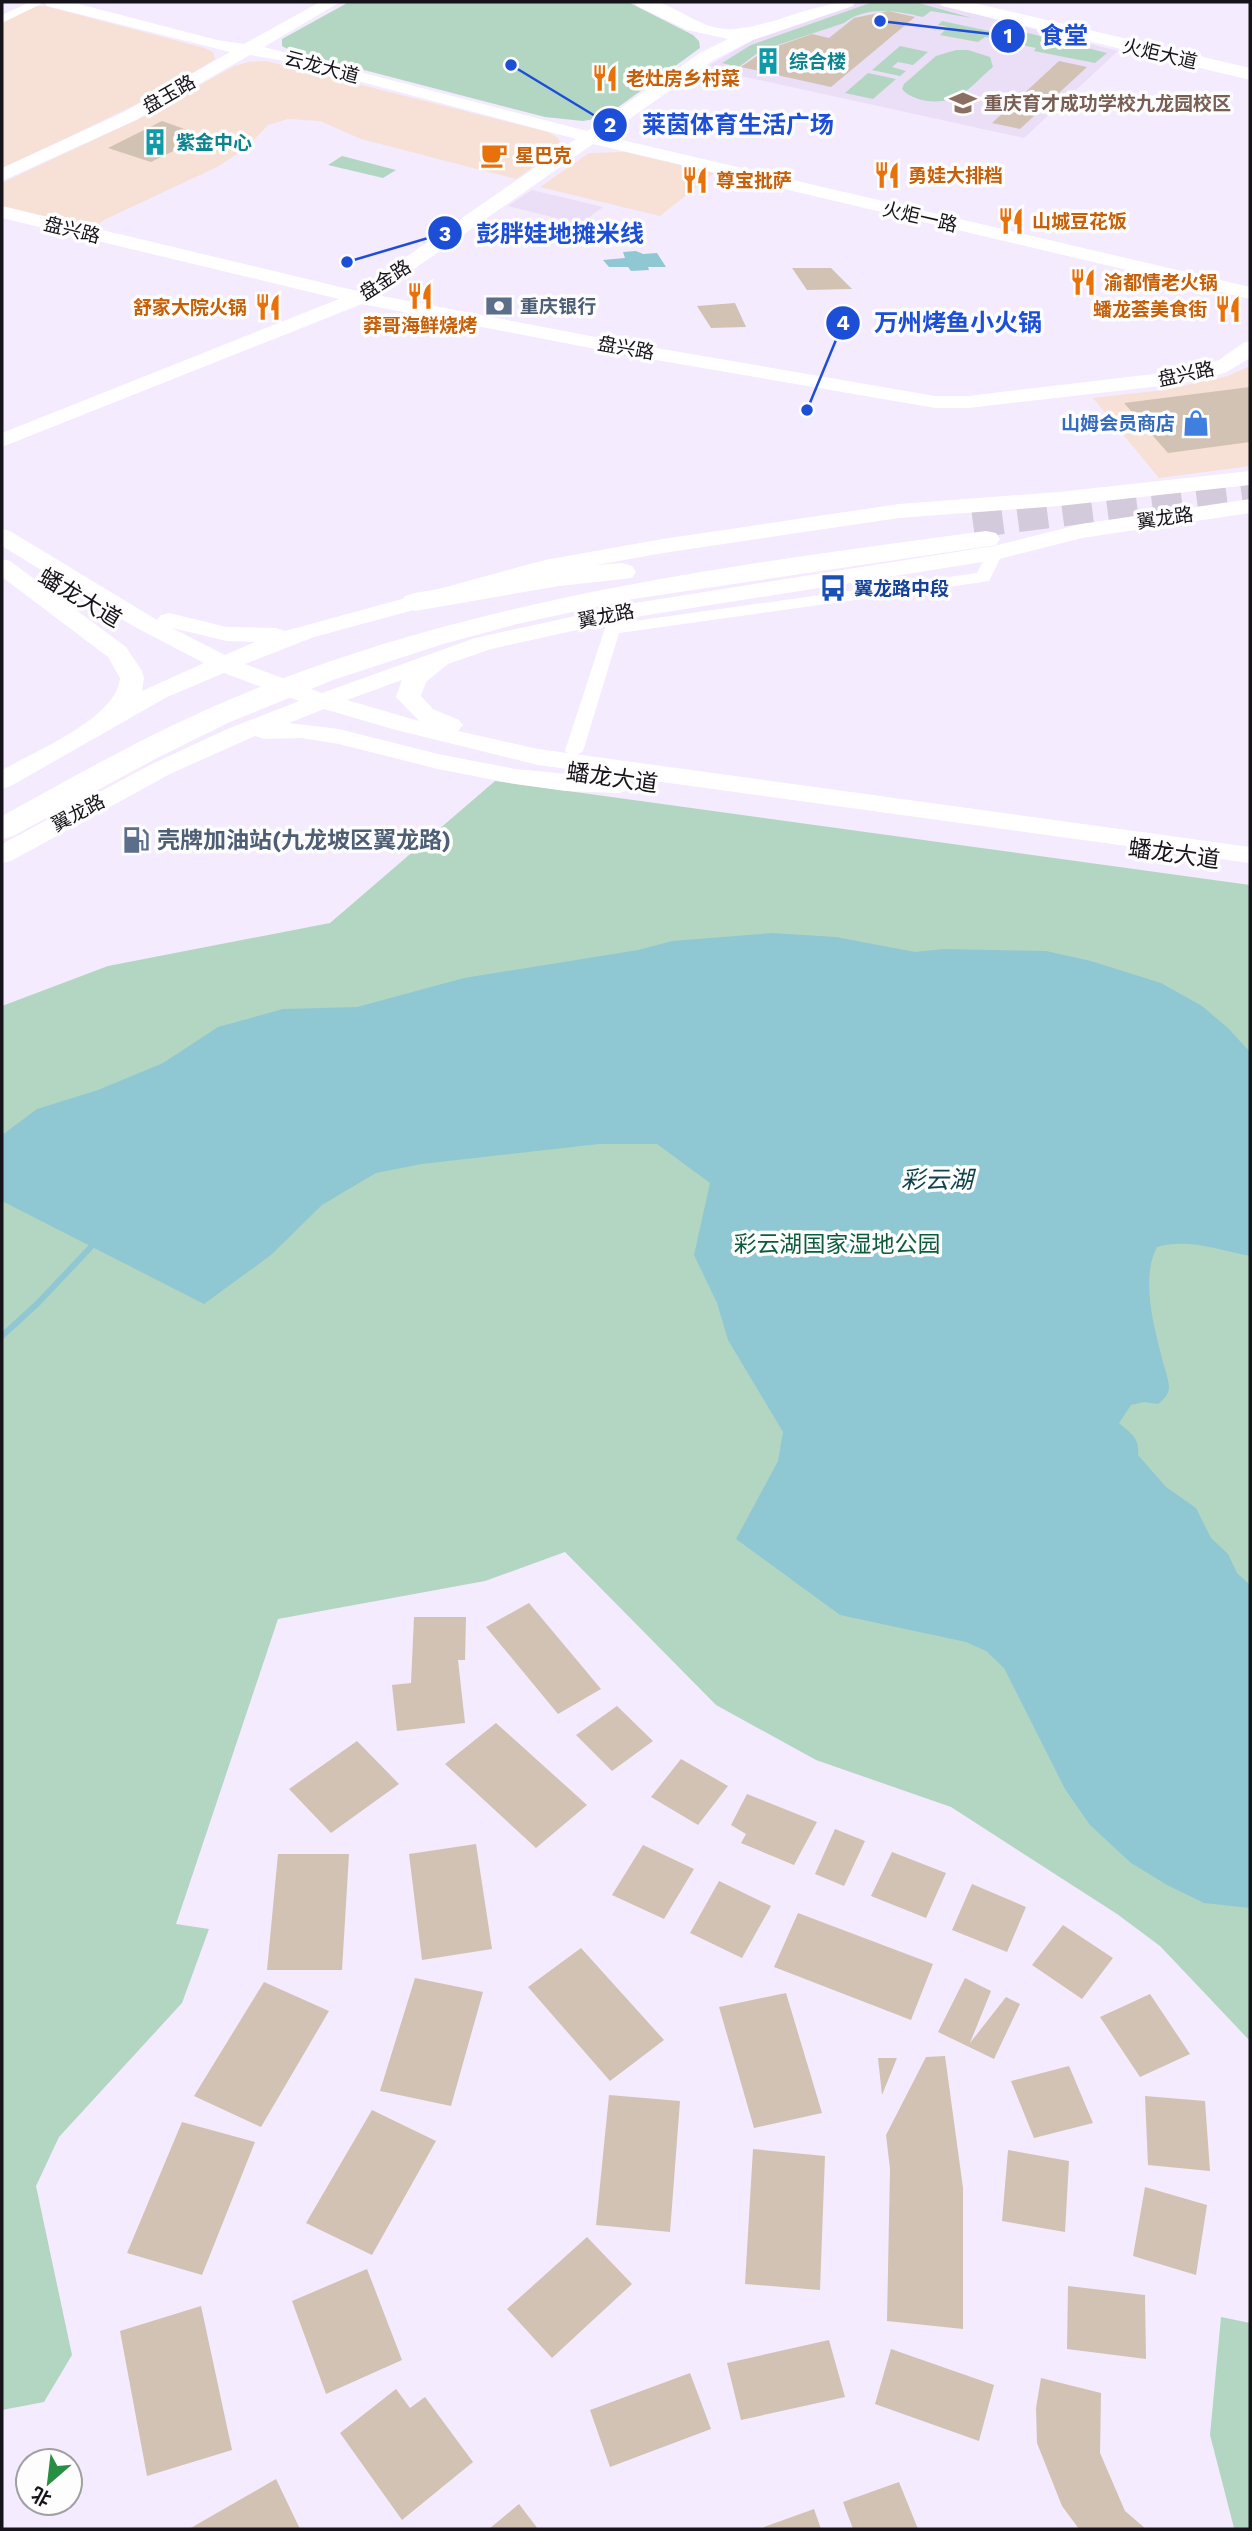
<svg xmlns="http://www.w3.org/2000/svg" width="1252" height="2531" viewBox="0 0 1252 2531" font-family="'Work Sans','Noto Sans SC',sans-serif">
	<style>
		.commercial { fill: #f7e0d5 }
		.built { fill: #ebdef7 }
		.green { fill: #b3d6c2 }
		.water { fill: #8fc8d2 }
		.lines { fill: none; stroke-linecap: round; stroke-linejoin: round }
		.stream { stroke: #8fc8d2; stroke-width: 6 }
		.building { fill: #d2c2b3 }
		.highway-tunnel { stroke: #d3cbdc; stroke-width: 30; stroke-dasharray: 30 15; stroke-linecap: butt }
		.street { fill: #fff; fill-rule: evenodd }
		.secondary { fill: #fff; fill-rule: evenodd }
		.primary { fill: #fff; fill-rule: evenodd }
		.highway { fill: #fff; fill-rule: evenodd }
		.labels { text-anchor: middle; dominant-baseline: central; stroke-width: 7; stroke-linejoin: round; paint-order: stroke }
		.far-street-label { font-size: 19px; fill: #16131a; stroke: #fdfdfd }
		.far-culture-label { font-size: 19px; font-weight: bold; fill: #0d838f; stroke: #fdfdfd; text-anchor: start }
		.far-food-label { font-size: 19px; font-weight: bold; fill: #c56008; stroke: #fdfdfd; text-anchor: start }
		.far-education-label { font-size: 19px; font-weight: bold; fill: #785e54; stroke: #fdfdfd; text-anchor: start }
		.far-service-label { font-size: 19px; font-weight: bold; fill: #4e5e75; stroke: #fdfdfd; text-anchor: start }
		.far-shop-label { font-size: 19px; font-weight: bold; fill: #366cbe; stroke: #fdfdfd; text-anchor: end }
		.far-transit-label { font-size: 19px; font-weight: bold; fill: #164399; stroke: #fdfdfd; text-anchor: start }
		.street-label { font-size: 23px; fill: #16131a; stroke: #fdfdfd }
		.service-label { font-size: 23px; font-weight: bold; fill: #4e5e75; stroke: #fdfdfd; text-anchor: start }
		.park-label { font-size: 23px; fill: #0c5c3c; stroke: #fdfdfd }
		.water-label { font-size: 24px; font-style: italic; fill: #0f434b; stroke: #fdfdfd }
		.leader { fill: none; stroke: #1d4ed8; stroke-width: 2.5 }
		.callout-dot { fill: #1d4ed8; stroke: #fdfdfd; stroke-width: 2.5 }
		.mark-label { font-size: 21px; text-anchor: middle; font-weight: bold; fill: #fff }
		.callout-label { font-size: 24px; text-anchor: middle; font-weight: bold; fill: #1d4ed8; stroke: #fdfdfd; stroke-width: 7; stroke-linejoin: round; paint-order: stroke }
	</style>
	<rect width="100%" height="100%" fill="#f4ebfe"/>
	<path class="commercial" d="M45 6 204 48 213 52 215 59 168 89 2 169V22L34 7Z
		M266 61 548 132 558 138 562 147 516 179 361 139 320 121 288 119 268 125 245 149 217 167 106 219 91 229 2 206V183L153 112 232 67 248 62Z
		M625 152 714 173 660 216 540 187 589 153Z
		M1250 366V466L1159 478 1093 398 1164 390 1228 376Z"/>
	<path class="built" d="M860 2H928L1118 51 1024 138 705 68 758 37Z
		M532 190 603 207 580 224 508 206Z"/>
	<path class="green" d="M349 2H628L693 35 699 41 700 48 610 113 600 118 583 121 545 117 291 51 282 46V39Z
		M873 2H915L972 18 931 11 923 17C897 11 867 5 844 23L760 51 739 67 722 63 751 45Z
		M942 21 989 31 1004 27 1107 53 1095 63 1034 51 1036 48 985 37 978 42 940 35 948 27 938 25Z
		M900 46 928 52 913 65 898 62 892 67 906 71 900 76 872 70Z
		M956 50H968L990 57 993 67C982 76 971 89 959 96 944 105 913 103 902 89L904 84 936 56Z
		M868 73 896 79 873 99 845 93Z
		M342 156 396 170 383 178 328 165Z
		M495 781 1250 885V2041L1160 1946 1117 1914 951 1807 816 1760 716 1705 565 1552 485 1581 278 1619 176 1924 209 1929 182 2003 59 2137 36 2186 72 2355 44 2402 2 2410V1006L108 966 330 923Z
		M1221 2317 1250 2323V2529L1234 2528 1210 2435Z"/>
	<path class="water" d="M636 251 643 254 657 253 666 267H648L649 270 631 271 628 267H609L603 260 625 258 623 252Z
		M772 933 836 937 915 952 943 949 1046 951 1091 961 1161 983 1202 1006 1228 1028 1250 1052V1256C1219 1250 1188 1238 1157 1247 1141 1277 1153 1323 1161 1354 1163 1364 1168 1376 1169 1386 1169 1395 1164 1399 1158 1404L1144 1402 1131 1405 1119 1423C1130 1433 1140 1437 1138 1455L1166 1487 1196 1508 1211 1538 1228 1554 1237 1573 1250 1585V1908L1204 1903 1167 1885 1131 1863 1090 1825 1065 1789 1004 1668 986 1651 966 1642 840 1615 736 1539 778 1461 783 1432 728 1340 717 1303 694 1255 710 1183 657 1144H599L422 1164 376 1173 322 1205 271 1255 204 1304 2 1201V1135L37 1109 98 1090 163 1063 218 1027 283 1009 357 1007 464 978 638 950 672 941Z"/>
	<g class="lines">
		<path class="stream" d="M2 1336 37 1304 90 1248"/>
	</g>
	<path class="building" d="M888 11 915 17 831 87 741 67 757 56 763 57 775 47 812 34 829 38 854 18Z
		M1059 61 1087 67 1020 129 992 123Z
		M162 121 204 136 151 162 108 148Z
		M792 268H831L852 289 807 290Z
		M735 303 746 327 711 328 697 306Z
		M1250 387V442L1168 453 1124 403Z
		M529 1603 601 1689 558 1714 486 1627Z
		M414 1617H466L465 1660H458L465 1723 397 1731 392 1685 411 1683Z
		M617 1706 653 1741 612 1771 576 1735Z
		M496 1723 587 1805 536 1848 445 1764Z
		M357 1741 399 1784 331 1833 289 1789Z
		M681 1759 728 1786 698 1825 651 1797Z
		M747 1794 817 1822 794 1865 741 1843 746 1834 731 1825Z
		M835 1829 865 1841 844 1886 815 1874Z
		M476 1844 492 1949 422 1960 409 1854Z
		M643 1845 694 1869 664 1919 612 1895Z
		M892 1852 946 1873 926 1918 871 1896Z
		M278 1854H349L342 1970H267Z
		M719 1881 771 1906 742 1958 690 1933Z
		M972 1884 1026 1907 1007 1952 952 1930Z
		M798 1913 933 1964 911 2020 774 1967Z
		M1063 1925 1113 1958 1082 1999 1032 1965Z
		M581 1948 664 2040 610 2081 528 1987Z
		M415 1978 483 1992 451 2106 380 2091Z
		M965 1978 991 1991 970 2043 1006 1997 1020 2004 994 2059 938 2032Z
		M264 1982 329 2011 261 2127 194 2096Z
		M786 1993 822 2113 754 2128 719 2007Z
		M1150 1994 1190 2054 1140 2077 1100 2017Z
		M945 2056 963 2188V2329L887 2321 890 2169 886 2135 926 2057Z
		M878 2058H897L882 2095Z
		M1069 2066 1093 2123 1034 2138 1011 2081Z
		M609 2095 680 2101 670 2232 596 2225Z
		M1145 2096 1205 2101 1210 2171 1148 2165Z
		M372 2110 436 2141 372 2255 306 2223Z
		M182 2122 255 2142 202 2275 127 2253Z
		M753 2149 825 2156 820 2290 745 2284Z
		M1008 2150 1069 2161 1065 2232 1002 2221Z
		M1145 2187 1207 2205 1196 2275 1133 2256Z
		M587 2237 632 2284 552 2358 507 2309Z
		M367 2269 402 2360 326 2394 292 2301Z
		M1068 2286 1145 2295 1146 2359 1067 2349Z
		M201 2306 232 2450 147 2476 120 2331Z
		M829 2340 845 2397 741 2420 727 2363Z
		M891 2349 994 2385 979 2441 875 2404Z
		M690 2373 711 2429 610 2467 590 2410Z
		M1041 2378 1101 2393 1100 2453 1125 2511 1146 2529H1079L1062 2506 1037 2443 1036 2408Z
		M396 2389 410 2408 425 2397 473 2462 402 2520 340 2433Z
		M276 2479 300 2529H189Z
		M899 2482 918 2529H853L843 2502Z
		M519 2504 538 2529H489Z
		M814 2509 821 2529H764V2527Z"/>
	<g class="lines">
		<path class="highway-tunnel" d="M973 523 1250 487"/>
		<path class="street" d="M30 2H45L2 23V15Z
			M995 548 1003 553 989 581 983 582 619 633 583 751 574 757 565 751 606 625 977 573 989 549Z"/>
		<path class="secondary" d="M45 2H71L217 40 244 44 320 2H340L264 47 587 131 700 53 728 39 687 30 637 6 635 2C642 2 650 0 657 2 684 10 703 31 734 29 775 26 813 2 855 2L853 6 753 40 712 61 605 136 1250 287V299L593 144 377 295 627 343 935 396H968L1188 370 1219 360 1243 343 1250 341V358L1225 373 1178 384 968 408H935L627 355 362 304 2 447V433L339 299 2 218V206L357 291 576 139 279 60 250 55 134 121 2 181V168L122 113 230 52 47 6Z
			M1250 471V485L1059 506 899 518 663 553 547 574 314 637 245 664 322 693 475 638 635 603 994 546 1081 524 1250 499V513L1082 538 995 560 635 617 491 649 448 664 426 682 421 696 433 709 459 720 463 725 458 731 538 749 1250 847V863L538 765 396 730 324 709 289 723 339 729 438 754 515 769 628 780 632 785 628 790 619 793 566 791 515 784 438 769 339 744 301 738 264 739 255 736 170 774 11 861 2 863V844L152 764 225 730 299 701 224 673 167 697 11 786 2 789V770C34 752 117 718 120 678L108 657 2 577V559L10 561 126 647 142 671 144 678 142 691 204 663 133 626 2 546V529L10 531 157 620 161 615 169 613 227 627 276 628 285 631 545 560 663 539 899 504 1059 492ZM172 628 227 641 255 642 225 655ZM402 680 396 697 419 721 347 700Z"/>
		<path class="primary" d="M940 2H970L1250 68V80L942 6Z"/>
		<path class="highway" d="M986 531 996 533 1000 539 996 545 633 599 517 624 443 644 333 680 230 722 157 758 13 836 2 839V816C82 772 163 726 248 692 486 596 733 565 986 531Z
			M622 563 632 566 636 572 632 578 559 586 415 611 405 608 401 602 405 596 415 593 559 568Z"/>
	</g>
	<defs>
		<symbol id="building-bare" viewBox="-9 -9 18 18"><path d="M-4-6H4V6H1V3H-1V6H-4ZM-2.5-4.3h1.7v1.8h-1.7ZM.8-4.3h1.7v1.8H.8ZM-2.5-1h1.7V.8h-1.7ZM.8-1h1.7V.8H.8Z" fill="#0f9aa8" stroke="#fdfdfd" stroke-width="2.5" paint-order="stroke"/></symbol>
		<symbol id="restaurant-bare" viewBox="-9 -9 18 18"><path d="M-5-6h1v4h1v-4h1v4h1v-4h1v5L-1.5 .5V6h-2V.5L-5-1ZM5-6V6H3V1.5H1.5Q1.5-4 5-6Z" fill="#e8710a" stroke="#fdfdfd" stroke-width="2.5" paint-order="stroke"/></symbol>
		<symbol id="school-bare" viewBox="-9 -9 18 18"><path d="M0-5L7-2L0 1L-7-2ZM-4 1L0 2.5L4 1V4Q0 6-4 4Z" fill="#8d6e63" stroke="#fdfdfd" stroke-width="2.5" paint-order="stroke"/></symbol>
		<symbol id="cafe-bare" viewBox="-9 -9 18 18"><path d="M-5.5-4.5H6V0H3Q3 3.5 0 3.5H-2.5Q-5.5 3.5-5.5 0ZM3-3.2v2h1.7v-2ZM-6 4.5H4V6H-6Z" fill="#e8710a" stroke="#fdfdfd" stroke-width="2.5" paint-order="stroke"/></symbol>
		<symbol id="bank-bare" viewBox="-9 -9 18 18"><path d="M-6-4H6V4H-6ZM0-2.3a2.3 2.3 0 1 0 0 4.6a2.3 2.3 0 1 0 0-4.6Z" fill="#5c6f8a" stroke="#fdfdfd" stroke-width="2.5" paint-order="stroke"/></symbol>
		<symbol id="shop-bare" viewBox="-9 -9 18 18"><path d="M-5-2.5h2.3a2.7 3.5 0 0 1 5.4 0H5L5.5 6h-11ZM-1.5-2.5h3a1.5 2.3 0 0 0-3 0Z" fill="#3f7fe0" stroke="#fdfdfd" stroke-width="2.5" paint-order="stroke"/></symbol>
		<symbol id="bus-bare" viewBox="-9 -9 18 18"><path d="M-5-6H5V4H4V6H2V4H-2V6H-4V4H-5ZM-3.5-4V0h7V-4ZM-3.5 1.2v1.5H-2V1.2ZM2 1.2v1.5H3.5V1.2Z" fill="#1a4fb4" stroke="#fdfdfd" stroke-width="2.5" paint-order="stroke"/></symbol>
		<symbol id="fuel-bare" viewBox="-9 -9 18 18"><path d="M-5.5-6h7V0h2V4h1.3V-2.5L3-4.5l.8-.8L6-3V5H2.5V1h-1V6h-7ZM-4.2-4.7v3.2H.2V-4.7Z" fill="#5c6f8a" stroke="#fdfdfd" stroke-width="2.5" paint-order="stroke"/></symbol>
	</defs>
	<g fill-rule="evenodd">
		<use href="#building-bare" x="749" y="42" width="38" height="38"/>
		<use href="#restaurant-bare" x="586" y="59" width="38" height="38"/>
		<use href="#school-bare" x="944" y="84" width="38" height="38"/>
		<use href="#building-bare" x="136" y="123" width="38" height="38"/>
		<use href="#cafe-bare" x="475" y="136" width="38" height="38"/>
		<use href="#restaurant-bare" x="868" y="156" width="38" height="38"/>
		<use href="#restaurant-bare" x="676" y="161" width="38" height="38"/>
		<use href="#restaurant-bare" x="992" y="202" width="38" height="38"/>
		<use href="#restaurant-bare" x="1064" y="263" width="38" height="38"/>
		<use href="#restaurant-bare" x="401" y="277" width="38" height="38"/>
		<use href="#bank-bare" x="480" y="287" width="38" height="38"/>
		<use href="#restaurant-bare" x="249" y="288" width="38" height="38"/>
		<use href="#restaurant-bare" x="1209" y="290" width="38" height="38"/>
		<use href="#shop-bare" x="1177" y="404" width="38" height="38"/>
		<use href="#bus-bare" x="814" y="569" width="38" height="38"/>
		<use href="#fuel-bare" x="117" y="821" width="38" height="38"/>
	</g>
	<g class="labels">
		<g class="far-street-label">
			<text transform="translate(1160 54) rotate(13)">火炬大道</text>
			<text transform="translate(322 67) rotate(15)">云龙大道</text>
			<text transform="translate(169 94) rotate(-30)">盘玉路</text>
			<text transform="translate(920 217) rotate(13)">火炬一路</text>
			<text transform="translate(72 230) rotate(14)">盘兴路</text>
			<text transform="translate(385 280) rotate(-33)">盘金路</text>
			<text transform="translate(626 348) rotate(10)">盘兴路</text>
			<text transform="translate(1186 374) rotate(-12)">盘兴路</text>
			<text transform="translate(1165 518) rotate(-8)">翼龙路</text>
			<text transform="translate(606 616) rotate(-11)">翼龙路</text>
			<text transform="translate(78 813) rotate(-28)">翼龙路</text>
		</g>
		<g class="far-culture-label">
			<text x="789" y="61">综合楼</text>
			<text x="176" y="142">紫金中心</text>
		</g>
		<g class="far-food-label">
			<text x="626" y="78">老灶房乡村菜</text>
			<text x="515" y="155">星巴克</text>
			<text x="908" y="175">勇娃大排档</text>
			<text x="716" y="180">尊宝批萨</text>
			<text x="1032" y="221">山城豆花饭</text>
			<text x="1104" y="282">渝都情老火锅</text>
			<text x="247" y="307" text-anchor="end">舒家大院火锅</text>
			<text x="1207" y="309" text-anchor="end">蟠龙荟美食街</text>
			<text x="420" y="325" text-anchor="middle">莽哥海鲜烧烤</text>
		</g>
		<g class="far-education-label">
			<text x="984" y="103">重庆育才成功学校九龙园校区</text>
		</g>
		<g class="far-service-label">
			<text x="520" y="306">重庆银行</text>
		</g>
		<g class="far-shop-label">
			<text x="1175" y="423">山姆会员商店</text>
		</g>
		<g class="far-transit-label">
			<text x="854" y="588">翼龙路中段</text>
		</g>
		<g class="street-label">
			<text transform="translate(80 598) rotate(31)">蟠龙大道</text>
			<text transform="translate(612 778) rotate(8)">蟠龙大道</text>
			<text transform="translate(1174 854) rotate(8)">蟠龙大道</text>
		</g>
		<g class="service-label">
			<text x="157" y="840">壳牌加油站(九龙坡区翼龙路)</text>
		</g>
		<g class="park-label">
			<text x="837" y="1244">彩云湖国家湿地公园</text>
		</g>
		<g class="water-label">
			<text x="937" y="1180">彩云湖</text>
		</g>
	</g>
	<path class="leader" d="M880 21L1008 36M511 65L610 125M347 262L445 233M807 410L843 323"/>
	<g class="callout-dot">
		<circle cx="880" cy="21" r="7"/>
		<circle cx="511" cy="65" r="7"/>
		<circle cx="347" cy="262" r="7"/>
		<circle cx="807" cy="410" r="7"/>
		<circle cx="1008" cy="36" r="18"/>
		<circle cx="610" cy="125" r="18"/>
		<circle cx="445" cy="233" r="18"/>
		<circle cx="843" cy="323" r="18"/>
	</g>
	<g class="mark-label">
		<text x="1008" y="43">1</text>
		<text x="610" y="132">2</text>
		<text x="445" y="241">3</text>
		<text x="843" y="330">4</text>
	</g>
	<g class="callout-label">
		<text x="1064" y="44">食堂</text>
		<text x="738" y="133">莱茵体育生活广场</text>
		<text x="560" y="242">彭胖娃地摊米线</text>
		<text x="958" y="331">万州烤鱼小火锅</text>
	</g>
	<rect width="1252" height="2531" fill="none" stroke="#16131a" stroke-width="7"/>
	<g transform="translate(49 2482) rotate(208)"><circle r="33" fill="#fdfdfd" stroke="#a19fa2" stroke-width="2"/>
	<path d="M0-5L12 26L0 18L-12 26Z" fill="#288e43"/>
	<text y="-10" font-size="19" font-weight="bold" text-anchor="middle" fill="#16131a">北</text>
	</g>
</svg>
